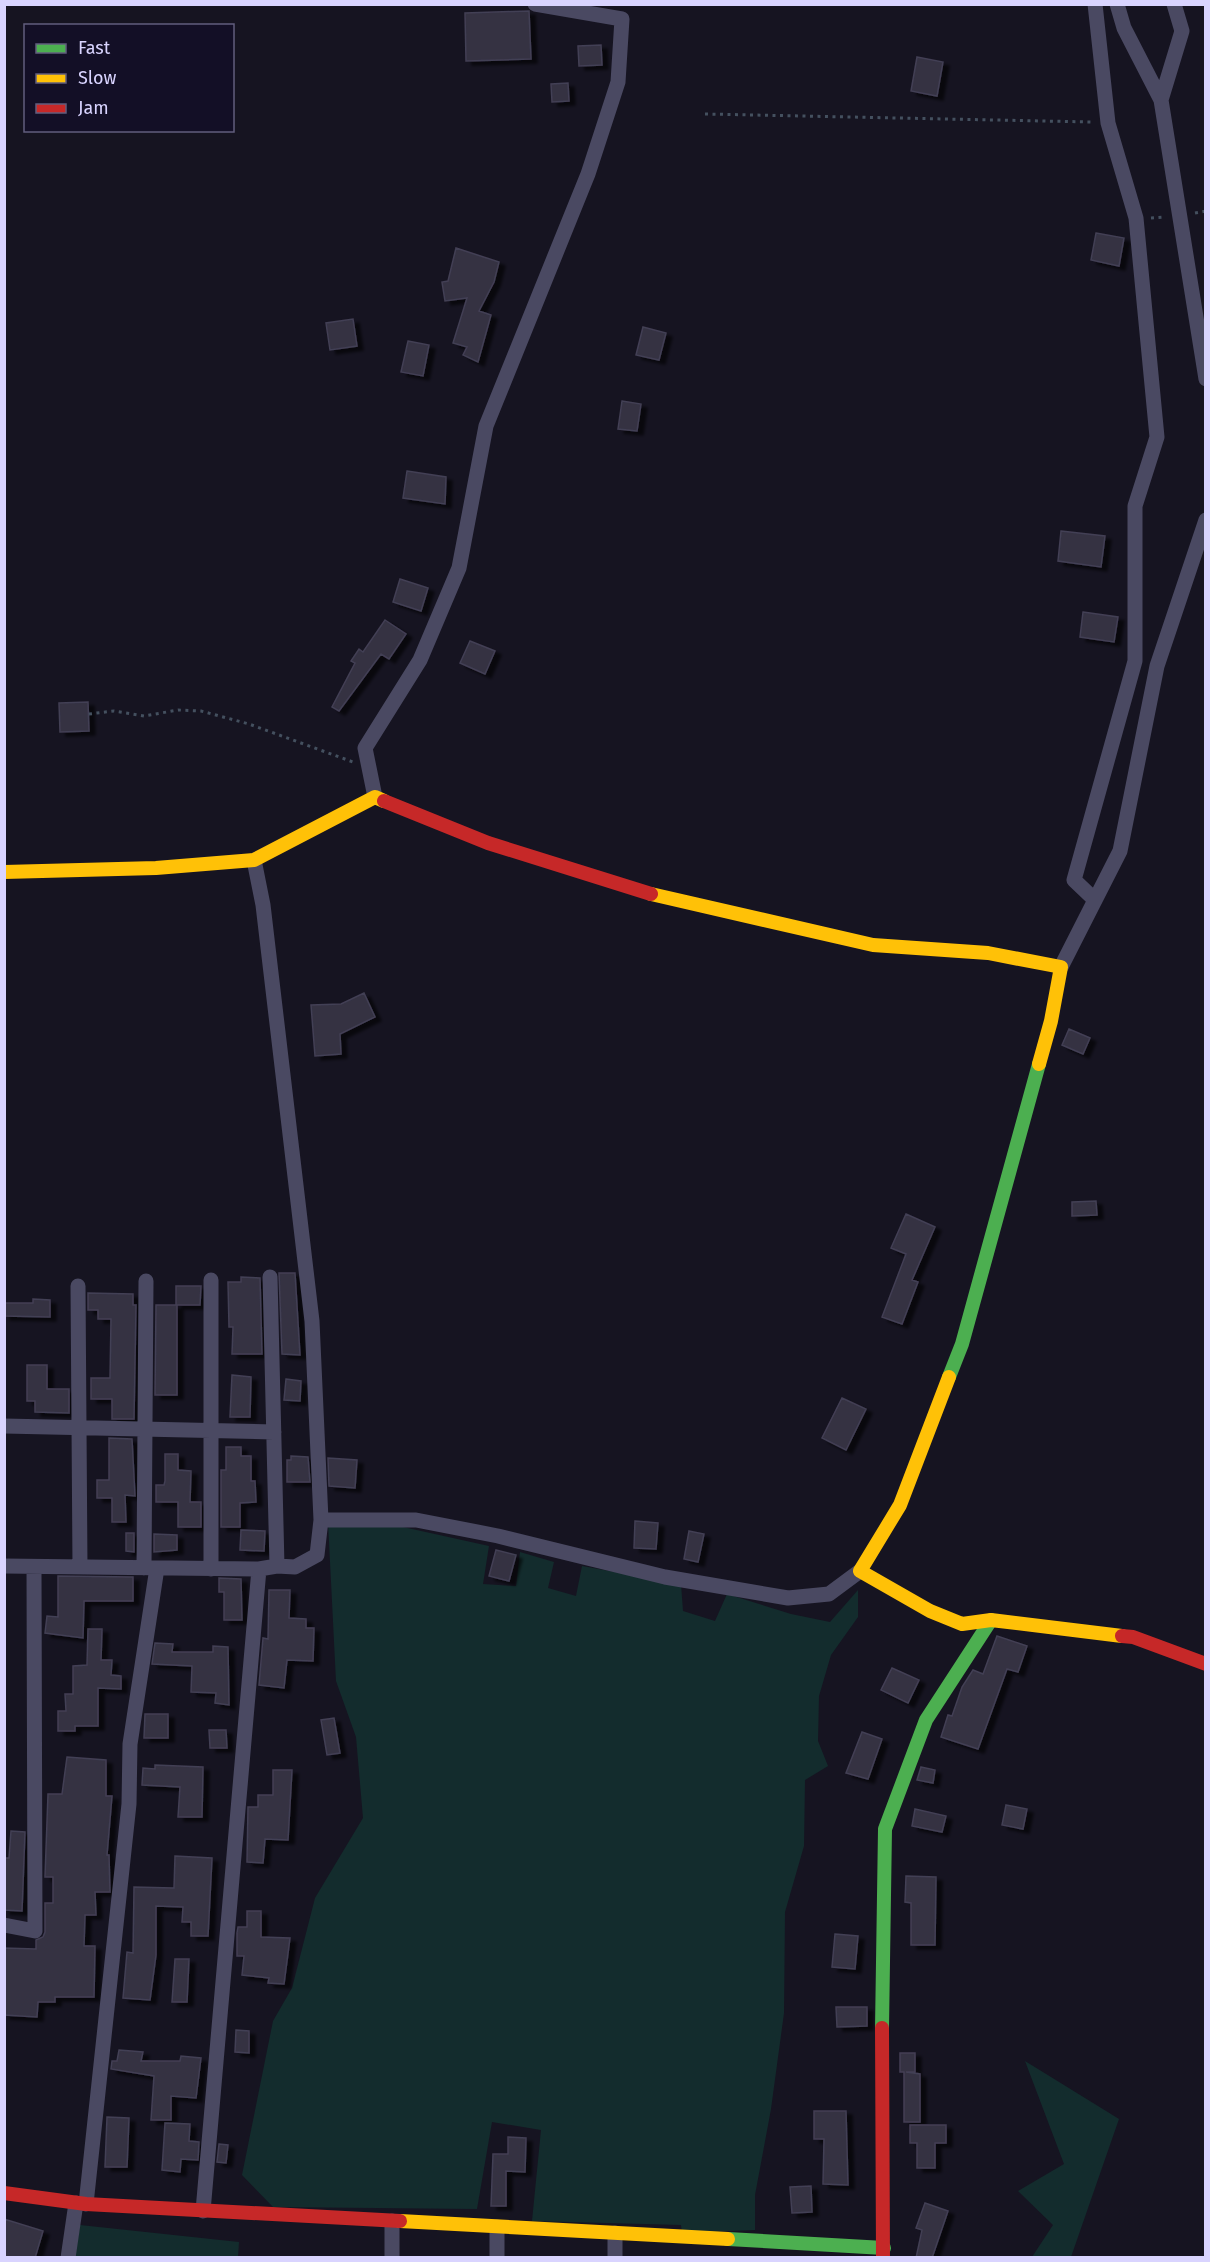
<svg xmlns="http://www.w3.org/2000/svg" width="1210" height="2262" viewBox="0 0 1210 2262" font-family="'Fira Sans',sans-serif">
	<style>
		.green { fill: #132c2d }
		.building { fill: #343243; stroke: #433f54; stroke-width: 1.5; filter: url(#shadow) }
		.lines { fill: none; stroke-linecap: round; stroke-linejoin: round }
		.path { stroke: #44505f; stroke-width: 3; stroke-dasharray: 3 4.5; stroke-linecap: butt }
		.street { stroke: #4a4962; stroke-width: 15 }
		.fast { stroke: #4caf50; stroke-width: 14 }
		.slow { stroke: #ffc107; stroke-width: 14 }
		.jam { stroke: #c62828; stroke-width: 14 }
	</style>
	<defs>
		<filter id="shadow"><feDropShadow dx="6" dy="4" stdDeviation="1.5" flood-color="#0009"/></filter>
	</defs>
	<rect width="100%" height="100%" fill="#161421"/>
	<path class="green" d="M328 1522 385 1523 489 1546 483 1584 516 1586 520 1552 554 1562 548 1588 576 1596 582 1566 681 1584 683 1611 715 1621 727 1594 791 1614 830 1622 858 1590V1617L831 1655 819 1696 818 1741 828 1766 805 1780 804 1846 785 1912 784 2013 771 2109 755 2195V2230L682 2233 681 2225 532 2221 541 2130 492 2122 477 2209 273 2207 242 2175 273 2021 292 1988 315 1898 363 1818 356 1737 336 1681Z
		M1025 2061 1119 2119 1071 2257H1032L1053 2225 1018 2191 1064 2164Z
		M80 2225 239 2242 238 2257 75 2258Z"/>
	<path class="building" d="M529 11 531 59 466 61 465 13Z
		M601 45 602 65 579 66 578 46Z
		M917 57 943 62 937 96 911 91Z
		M568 83 569 101 552 102 551 84Z
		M1096 233 1124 238 1119 266 1091 260Z
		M456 248 499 262 494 282 479 311 491 315 478 362 463 355 467 347 453 343 467 298 445 301 442 282 448 281Z
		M353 319 357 346 330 350 326 323Z
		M643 327 666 333 659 360 636 355Z
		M408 341 429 345 423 376 401 372Z
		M622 401 641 404 637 431 618 429Z
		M407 471 446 477 445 504 403 498Z
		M1061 531 1105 536 1101 567 1058 561Z
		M400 579 428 588 421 611 393 602Z
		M1083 612 1118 617 1114 642 1080 637Z
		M385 620 406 634 389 659 381 654 339 711 332 707 355 663 351 661 359 649 363 652Z
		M470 641 495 651 485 674 460 663Z
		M88 702 89 731 60 732 59 703Z
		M364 993 375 1017 340 1034 341 1054 315 1056 311 1005 341 1004Z
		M1069 1029 1090 1038 1083 1054 1062 1045Z
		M1096 1201 1097 1215 1072 1216V1202Z
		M906 1214 935 1227 912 1280 918 1282 902 1324 882 1317 906 1254 891 1248Z
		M279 1273H295L300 1355 282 1354Z
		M241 1277 260 1278 262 1354H232L233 1327H229L228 1282H241Z
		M176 1286H201L200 1305H176Z
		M88 1293 133 1294V1305H136L134 1419H112V1399H91V1378H110L111 1319H98V1310H88Z
		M33 1299 50 1300V1317L4 1316V1303H33Z
		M156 1305H177V1395H155Z
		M27 1365H47V1389H69V1413L35 1412V1401H27Z
		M232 1375 251 1377 250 1417H230Z
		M286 1379 301 1381 300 1401 284 1400Z
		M842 1398 866 1409 846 1450 822 1438Z
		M109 1438 132 1439 135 1496 125 1495 126 1522H112V1498H97V1480H109Z
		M226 1447H241V1456H251V1481H255L256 1502 240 1503V1527H221V1470H226Z
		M165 1454H178V1470L191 1471 190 1502H201V1527H178V1502H156V1485H164L165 1481Z
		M291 1456 308 1457 310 1482H287V1460H291Z
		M328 1458 357 1460 355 1488 329 1486Z
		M635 1521 658 1523 656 1549 634 1548Z
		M241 1530 265 1531 264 1551 240 1550Z
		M689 1531 704 1534 698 1562 684 1559Z
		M126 1533H134V1552L126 1551Z
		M154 1534 177 1535V1550L154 1552Z
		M496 1550 516 1555 509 1581 489 1576Z
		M58 1576 133 1577V1601H84L83 1638 45 1633 47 1616 58 1617Z
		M219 1578 241 1579 242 1620H224V1592H219Z
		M269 1590H290L289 1618 306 1619V1628H314L313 1661 287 1660 284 1688 259 1685 263 1638 268 1639Z
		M88 1629H102L101 1660H112L111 1675 121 1676V1689L98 1688V1726H75V1731H58V1711H66L65 1694H73V1666L87 1665Z
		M997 1636 1027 1646 1018 1672 1007 1669 978 1749 941 1737 948 1715 952 1716 962 1687 973 1670 983 1674Z
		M155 1643 173 1644 172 1652H213V1646L228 1647 229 1705 215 1703 216 1693 191 1692 192 1666 152 1664Z
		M892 1668 919 1680 908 1703 881 1690Z
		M145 1714H168V1738H144Z
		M334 1718 340 1753 327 1755 321 1720Z
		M209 1730H226L227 1748H210Z
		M862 1732 882 1739 868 1779 846 1773Z
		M67 1757 106 1760V1796H112L107 1855H109L110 1892H95L96 1915H85L84 1946H95L94 1997H55V2002H38L37 2017 4 2015V1948L36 1949V1940L43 1937 45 1932V1903H53V1877H45L48 1794H62Z
		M155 1765 203 1767 202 1817H178L180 1787 142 1785 143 1768 155 1769Z
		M921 1767 935 1770 933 1783 917 1780Z
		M273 1770H292L288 1840 265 1839 263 1863 247 1862 248 1807H258V1795H273Z
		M1006 1805 1027 1809 1023 1829 1002 1825Z
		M915 1809 946 1816 942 1832 912 1826Z
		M11 1831 25 1832 22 1911 4 1910V1858H9Z
		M175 1856 212 1858 208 1936H191V1922H182L183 1907 156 1906V1955L150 2000 123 1998 127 1952 133 1953 134 1887 174 1888Z
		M906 1876 936 1877 935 1945H911V1903L905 1902Z
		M247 1911H261V1937L290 1938 284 1984 268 1983 269 1978 242 1975 244 1956H237V1933L238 1927H247Z
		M835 1934 858 1936 855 1969 832 1967Z
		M175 1959H189L187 2002H172Z
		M836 2007H867V2026L837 2027Z
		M236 2030 249 2031V2053L235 2052Z
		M119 2050 143 2052 141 2061H180L181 2056 201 2058 196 2098 171 2096V2120H151L154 2076 111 2069 112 2061H117Z
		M900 2053H915V2072H906L920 2074V2122H904V2072H900Z
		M814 2111H846L848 2185 823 2184 824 2139H814Z
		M107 2117 129 2118 127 2167H105Z
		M165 2123 190 2124 189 2141 199 2142 198 2160 181 2159 180 2172 162 2170Z
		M910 2125H946V2143H935V2168H917V2143H910Z
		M508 2137 526 2138 525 2172 506 2171V2206H491L493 2154H508Z
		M219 2144 228 2145 226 2163 217 2162Z
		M811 2186 812 2212 792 2213 790 2187Z
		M925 2203 948 2211 932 2258H916L922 2230 916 2228Z
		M4 2219 43 2231 35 2258H4Z"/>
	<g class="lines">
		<path class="path" d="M705 114 1091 122
			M1195 213 1206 211
			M1151 218 1165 217
			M89 714 114 711 144 716 178 710 201 711 249 724 353 762"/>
		<path class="street" d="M1095 4 1108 123 1136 218 1157 437 1135 506V661L1074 880 1095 900
			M1117 4 1124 28 1161 100 1206 379
			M1161 100 1182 31 1174 4
			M375 797 365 748 420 660 459 568 486 426 588 174 618 82 622 19 535 4
			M1061 967 1120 851 1157 666 1206 520
			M270 1277 277 1566
			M78 1286 80 1567
			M4 1426 274 1432
			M321 1520H416L498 1536 665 1577 788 1598 829 1594 860 1571
			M4 1566 259 1569 277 1566 295 1567 317 1555 321 1520 312 1321 263 905 254 860
			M144 1568 146 1281
			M211 1569V1280
			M4 1925 35 1931 34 1567
			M86 2204 129 1804 130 1744 157 1568
			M203 2211 259 1569
			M497 2227V2258
			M615 2233V2258
			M68 2258 76 2203
			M392 2258V2221"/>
		<path class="fast" d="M949 1377 962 1344 1039 1064
			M882 2028 885 1829 926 1720 991 1620
			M728 2239 884 2248"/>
		<path class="slow" d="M4 872 156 868 254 860 375 797 384 801
			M651 894 873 945 988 953 1061 967 1051 1021 1039 1064
			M949 1377 900 1505 860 1571 930 1611 962 1624 991 1620 1122 1636
			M400 2221 728 2239"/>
		<path class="jam" d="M384 801 488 843 651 894
			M1122 1636 1133 1637 1206 1664
			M882 2028 883 2258
			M4 2193 86 2204 400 2221"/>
	</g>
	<rect width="1210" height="2262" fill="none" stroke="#d9d4ff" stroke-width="12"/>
	<rect x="24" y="24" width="210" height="108" fill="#130f26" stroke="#625e7d" stroke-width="1.5"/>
	<rect x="36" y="44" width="30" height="9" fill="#4caf50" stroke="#625e7d" stroke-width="1.5"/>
	<text x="78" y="54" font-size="18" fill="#d9d4ff">Fast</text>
	<rect x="36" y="74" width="30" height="9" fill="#ffc107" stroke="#625e7d" stroke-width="1.5"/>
	<text x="78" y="84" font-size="18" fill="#d9d4ff">Slow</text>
	<rect x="36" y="104" width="30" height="9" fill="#c62828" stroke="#625e7d" stroke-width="1.5"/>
	<text x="78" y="114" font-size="18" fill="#d9d4ff">Jam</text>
</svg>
